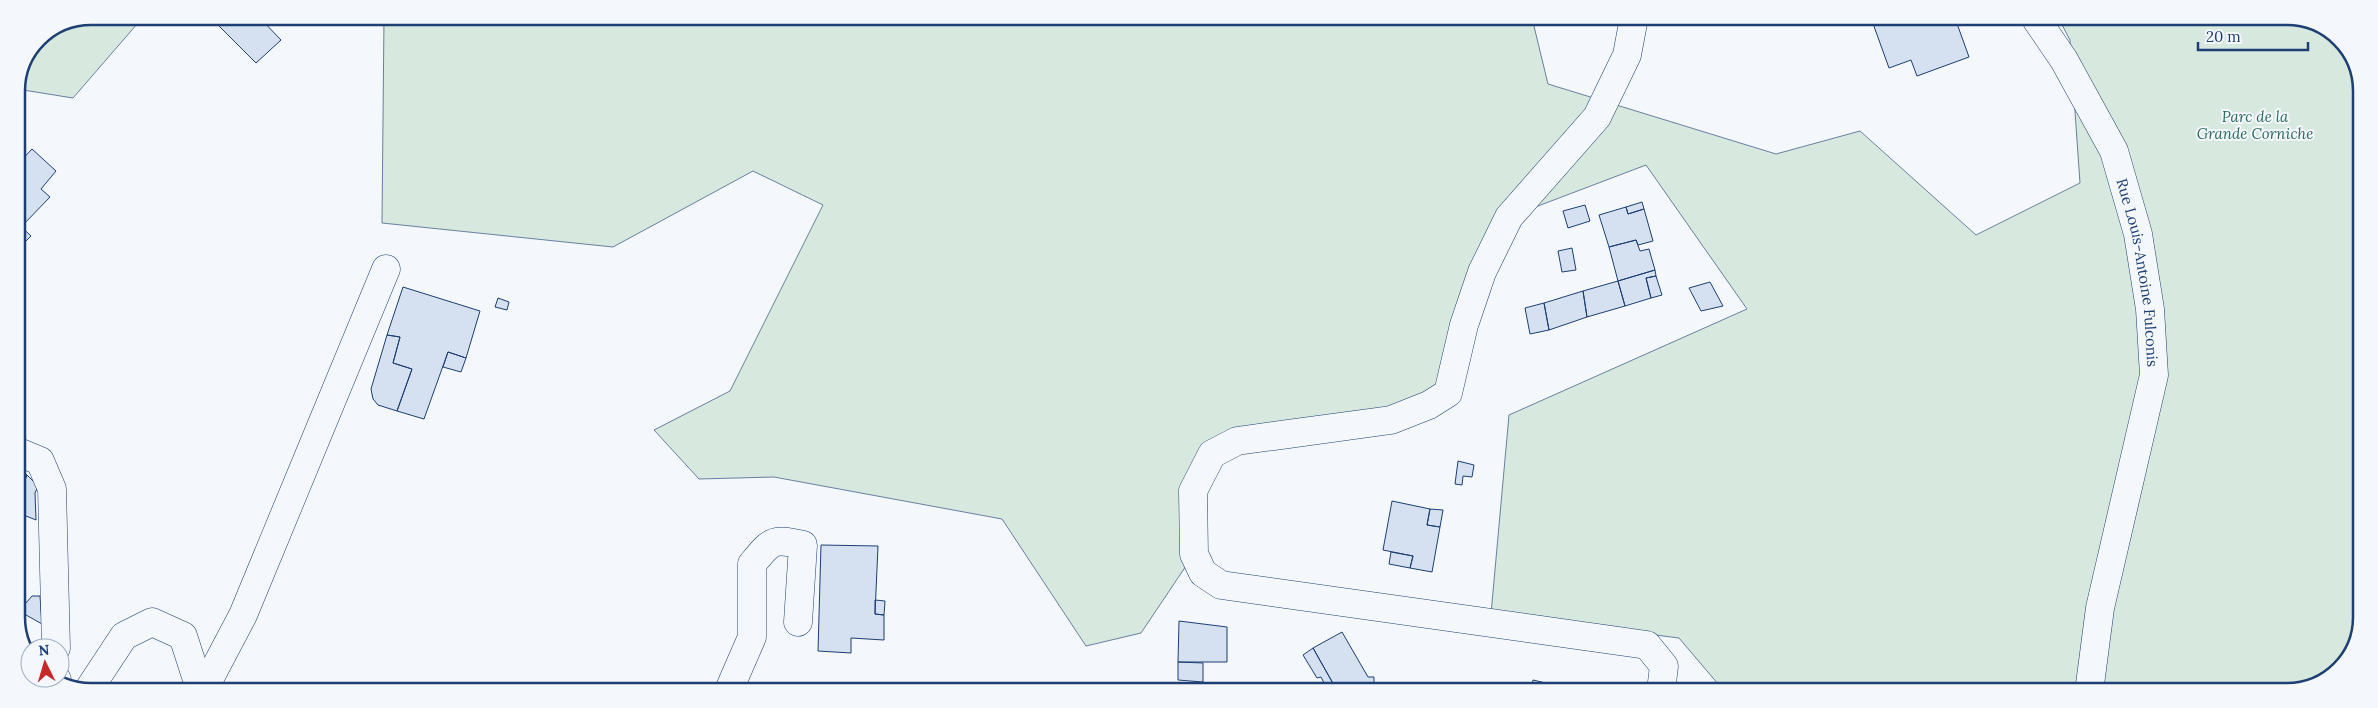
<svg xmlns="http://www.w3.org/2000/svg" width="2378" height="708" viewBox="0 0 2378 708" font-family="Lora,serif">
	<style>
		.green { fill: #d7e8df; stroke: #687fa3 }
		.building { fill: #d5e0f0; stroke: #1d3f73 }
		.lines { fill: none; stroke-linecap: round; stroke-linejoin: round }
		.minor-casing { stroke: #1d3f73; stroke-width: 29 }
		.minor { stroke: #f4f7fb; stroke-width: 28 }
		.labels { text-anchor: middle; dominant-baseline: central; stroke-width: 4; stroke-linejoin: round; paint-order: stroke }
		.park-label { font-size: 15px; font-style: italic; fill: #2c6c60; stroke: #f4f7fb }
		.street-label { font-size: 15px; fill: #1d3f73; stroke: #f4f7fb }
		.rim { fill: none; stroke: #1d3f73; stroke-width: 2.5 }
	</style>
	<rect width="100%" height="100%" fill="#f4f7fb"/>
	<path class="green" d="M91 16H144L73 98 17 89 38 38Z
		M384 17 1532 18 1548 84 1776 154 1860 131 1976 235 2080 183 2070 40 2059 19H2307L2346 45 2362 86 2359 637 2332 677 2287 692 1724 691 1679 638 1491 614 1509 415 1747 309 1646 165 1509 217 1448 393 1212 454 1194 554 1141 633 1086 646 1002 519 774 477 699 479 654 430 730 391 823 205 753 171 613 247 382 223Z"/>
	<path class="building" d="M258 16H274L266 25Z
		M258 16 281 40 256 63 215 22 220 16Z
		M1871 18H1955L1969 57 1917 76 1911 60 1889 68Z
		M32 149 56 171 41 189 50 197 21 227 16 222V197L19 195 16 192V166Z
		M1642 202 1644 209 1628 214 1626 207Z
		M1585 205 1590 221 1568 228 1563 211Z
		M1626 207 1628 214 1644 209 1653 241 1638 245 1636 240 1609 247 1599 215Z
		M16 222 31 236 16 251Z
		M1636 240 1640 251 1649 249 1655 270 1618 281 1609 247Z
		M1572 248 1576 270 1562 272 1558 251Z
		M1655 270 1656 276 1646 278 1651 298 1625 306 1618 281Z
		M1656 276 1662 295 1651 298 1646 278Z
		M1618 281 1625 306 1587 317 1583 291Z
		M1710 282 1723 306 1701 311 1689 288Z
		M403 287 480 311 466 358 448 352 424 419 397 411 412 369 393 363 400 337 387 335Z
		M1583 291 1587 317 1549 330 1544 303Z
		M498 298 509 302 507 310 495 307Z
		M1544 303 1549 330 1530 334 1525 308Z
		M387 335 400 337 393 363 412 369 397 411 378 405 373 399 371 389Z
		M448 352 466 358 461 372 443 367Z
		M1458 461 1474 465 1472 477 1463 476 1462 485 1455 484Z
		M16 470 27 475 16 502Z
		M27 475 38 486 35 493 36 520 16 512V502Z
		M1392 501 1430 509 1427 525 1440 527 1432 572 1410 568 1413 556 1383 550Z
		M1430 509 1443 510 1440 527 1427 525Z
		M16 520 19 521 16 538Z
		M821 545 878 546 875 614 884 615V640L851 638V653L818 651Z
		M1391 552 1413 556 1410 568 1389 564Z
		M32 596H40L42 624 19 611Z
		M875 600 885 601 884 615 875 614Z
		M1179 621 1227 627V662H1178Z
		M1342 632 1368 677H1374V691H1341V687H1335L1313 648Z
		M27 643H37L38 648H30V655Z
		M1313 648 1335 687H1341V691H1328L1321 677 1317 678 1303 655Z
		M1178 662 1203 663V682L1178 680Z
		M1533 680 1563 687 1562 691H1530Z
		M1563 687 1583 691H1562Z"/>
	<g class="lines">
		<defs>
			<g id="minor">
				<path d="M1634 18 1627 55 1597 117 1509 217 1482 272 1464 325 1448 393 1429 405 1391 420 1237 441 1212 454 1193 491 1194 554 1203 573 1221 585 1647 645 1664 666 1661 691"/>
				<path id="s1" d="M2036 19 2064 60 2114 151 2138 234 2150 309 2154 375 2100 608 2089 692"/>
				<path d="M16 451 40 461 52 489 56 648"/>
				<path d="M56 678 57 680"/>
				<path d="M89 689 124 636 152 622 183 636 200 689"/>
				<path d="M204 689 243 615 386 269"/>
				<path d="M729 690 752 637V564C772 540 772 538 803 545L798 622"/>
			</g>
		</defs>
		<use href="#minor" class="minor-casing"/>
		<use href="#minor" class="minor"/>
	</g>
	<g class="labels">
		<g class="park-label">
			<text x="2255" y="116">Parc de la<tspan x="2255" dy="17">Grande Corniche</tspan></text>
		</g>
		<g class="street-label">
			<text stroke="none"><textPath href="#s1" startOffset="278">Rue Louis-Antoine Fulconis</textPath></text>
		</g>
	</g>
	<path d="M0 0H2378V708H0ZM91 25H2287A66 66 0 0 1 2353 91V617A66 66 0 0 1 2287 683H91A66 66 0 0 1 25 617V91A66 66 0 0 1 91 25Z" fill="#f4f7fb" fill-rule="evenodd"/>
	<path class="rim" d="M91 25H2287A66 66 0 0 1 2353 91V617A66 66 0 0 1 2287 683H91A66 66 0 0 1 25 617V91A66 66 0 0 1 91 25Z"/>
	<g transform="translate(45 663) rotate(355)"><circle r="24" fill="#f4f7fb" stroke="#9eadc5"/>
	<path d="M0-4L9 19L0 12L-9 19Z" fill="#c62828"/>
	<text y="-8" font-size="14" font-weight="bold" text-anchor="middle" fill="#1d3f73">N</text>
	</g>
	<path d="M2198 42v8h110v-8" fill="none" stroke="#1d3f73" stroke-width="2.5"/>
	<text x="2206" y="42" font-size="15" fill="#1d3f73" stroke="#f4f7fb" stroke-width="4" paint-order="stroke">20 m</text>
</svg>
